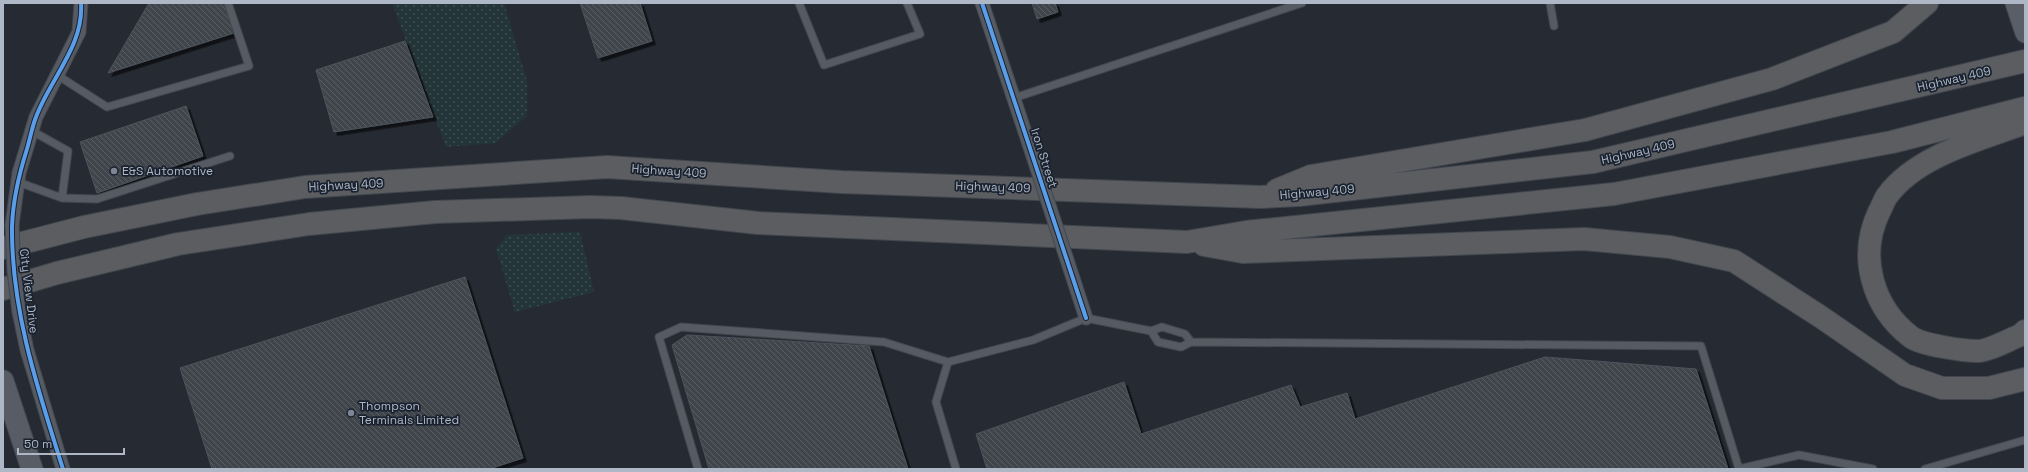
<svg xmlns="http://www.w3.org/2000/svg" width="2028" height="472" viewBox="0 0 2028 472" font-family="'Space Grotesk',sans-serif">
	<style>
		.grass { fill: url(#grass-dots) }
		.building { fill: url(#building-back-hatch); stroke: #4d535c; filter: url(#shadow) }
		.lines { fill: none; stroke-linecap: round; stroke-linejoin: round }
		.lane-casing { stroke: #44474e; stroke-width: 9 }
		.street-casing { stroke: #44474e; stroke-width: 15 }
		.secondary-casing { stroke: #44474e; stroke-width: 21 }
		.primary-casing { stroke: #434850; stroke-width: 23 }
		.highway-casing { stroke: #42474f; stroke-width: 24 }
		.lane { stroke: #565a62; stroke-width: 7 }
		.street { stroke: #565a62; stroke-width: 13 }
		.secondary { stroke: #595e67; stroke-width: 19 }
		.primary { stroke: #585c64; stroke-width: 21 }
		.highway { stroke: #5b5d61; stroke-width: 22 }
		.street-bridge-casing { stroke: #44474e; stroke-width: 15; stroke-linecap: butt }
		.street-bridge { stroke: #565a62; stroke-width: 13 }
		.cycleway-casing { stroke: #19222e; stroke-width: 6 }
		.cycleway { stroke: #5a9eea; stroke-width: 4 }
		.poi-dot { fill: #7e8693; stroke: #19222e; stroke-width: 1.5 }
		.labels { text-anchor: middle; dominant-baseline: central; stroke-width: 3.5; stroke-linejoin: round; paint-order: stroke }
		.street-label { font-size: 12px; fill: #aeb7c6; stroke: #19222e }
		.poi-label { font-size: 12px; fill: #aeb7c6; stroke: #19222e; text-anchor: start }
	</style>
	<defs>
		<pattern id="grass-dots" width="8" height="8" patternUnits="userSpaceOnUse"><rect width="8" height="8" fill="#233539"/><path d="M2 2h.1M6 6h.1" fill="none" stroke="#405054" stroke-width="1.8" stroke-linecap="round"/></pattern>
		<pattern id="building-back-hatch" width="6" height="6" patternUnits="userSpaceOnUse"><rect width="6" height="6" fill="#40454c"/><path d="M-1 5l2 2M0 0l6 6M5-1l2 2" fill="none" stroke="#595e64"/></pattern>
		<filter id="shadow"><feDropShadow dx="3.5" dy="3.5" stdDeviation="0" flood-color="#0009"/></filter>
	</defs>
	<rect width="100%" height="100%" fill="#262b33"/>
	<path class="grass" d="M392 3H504L527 81V116L495 143 446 147Z
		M580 232 594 292 515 312 496 249 506 235Z"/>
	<path class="building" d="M149 3H224L234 33 108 73Z
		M580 3H640L652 41 598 58Z
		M1032 3H1055L1058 12 1037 19Z
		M405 41 433 117 334 132 316 70Z
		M186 106 203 156 97 193 80 142Z
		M465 277 523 458 489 469H212L180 368Z
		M687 335 869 346 908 469H709L672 345Z
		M1545 357 1696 369 1728 469H987L976 434 1124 382 1141 434 1291 385 1300 407 1347 393 1355 419Z"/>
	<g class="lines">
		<defs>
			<path id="lane" d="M799 3 824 65 920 34 907 3
				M1550 3 1554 26
				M57 75 107 107 249 66 228 3
				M1014 98 1302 3
				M18 182 62 198 68 151 32 131
				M62 198 97 199 230 156
				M1151 331 1158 342 1181 347 1191 342 1701 346 1739 469
				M698 469 659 337 681 327 884 342 948 362
				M956 469 936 402 948 362 1033 340 1086 318 1151 331 1162 327 1185 334 1191 342
				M1739 469 1799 455 1873 469
				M1925 469 2025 440"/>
			<path id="street" d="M982 3 1025 132
				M12 225 19 173 36 117 79 32 81 3
				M1071 272 1086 318
				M19 312 27 350 63 469"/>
			<path id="secondary" d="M2015 3 2025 33"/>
			<path id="primary" d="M3 381 32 469"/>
			<path id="highway" d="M2025 123C1980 140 1917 155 1887 196 1884 200 1882 207 1879 212 1858 256 1872 307 1911 337 1922 345 1964 351 1978 351 1989 351 2010 339 2021 335L2025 331
				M1277 190 1311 176 1585 130 1772 79 1893 32 1927 3
				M1204 245 1243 252 1584 239 1670 247 1734 261 1821 317 1905 375 1942 388H1989L2025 379
				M3 248 84 227 197 204 305 187 607 167 841 182 1260 197 1299 195 1593 162 2025 61
				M3 289 57 273 178 244 309 224 435 212 590 207 621 208 758 223 1187 242 1246 232 1614 194 1892 142 2025 108"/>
		</defs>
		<use href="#lane" class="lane-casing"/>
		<use href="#street" class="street-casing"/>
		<use href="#secondary" class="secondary-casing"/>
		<use href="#primary" class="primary-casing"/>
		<use href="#highway" class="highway-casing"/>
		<use href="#lane" class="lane"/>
		<use href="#street" class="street"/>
		<use href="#secondary" class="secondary"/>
		<use href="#primary" class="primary"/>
		<use href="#highway" class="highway"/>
		<defs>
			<path id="street-bridge" d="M1025 132 1071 272
				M12 225 14 271 19 312"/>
		</defs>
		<use href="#street-bridge" class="street-bridge-casing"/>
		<use href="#street-bridge" class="street-bridge"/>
		<defs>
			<path id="cycleway" d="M982 3 1086 318
				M63 469C38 390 11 310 12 226 13 200 19 174 27 149 30 139 32 127 36 117 50 79 84 46 81 3"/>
		</defs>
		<use href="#cycleway" class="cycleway-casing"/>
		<use href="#cycleway" class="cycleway"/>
	</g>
	<g class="poi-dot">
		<circle cx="114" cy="171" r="4"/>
		<circle cx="351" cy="413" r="4"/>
	</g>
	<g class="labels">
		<g class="street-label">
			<text transform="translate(1954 79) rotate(-13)">Highway 409</text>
			<text transform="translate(1638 152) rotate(-13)">Highway 409</text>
			<text transform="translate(1044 158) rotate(72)">Iron Street</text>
			<text transform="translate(669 171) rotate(4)">Highway 409</text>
			<text transform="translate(346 185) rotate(-3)">Highway 409</text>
			<text transform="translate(993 187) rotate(2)">Highway 409</text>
			<text transform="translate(1317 192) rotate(-5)">Highway 409</text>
			<text transform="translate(29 291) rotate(83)">City View Drive</text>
		</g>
		<g class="poi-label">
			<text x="122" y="171">E&amp;S Automotive</text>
			<text x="359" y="406">Thompson<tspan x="359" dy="14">Terminals Limited</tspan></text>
		</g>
	</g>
	<rect width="2028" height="472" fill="none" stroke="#aeb7c6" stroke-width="8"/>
	<path d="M18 448v6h106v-6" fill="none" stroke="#aeb7c6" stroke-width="2"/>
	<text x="24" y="448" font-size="12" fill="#aeb7c6" stroke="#19222e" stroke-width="3" paint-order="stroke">50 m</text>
</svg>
